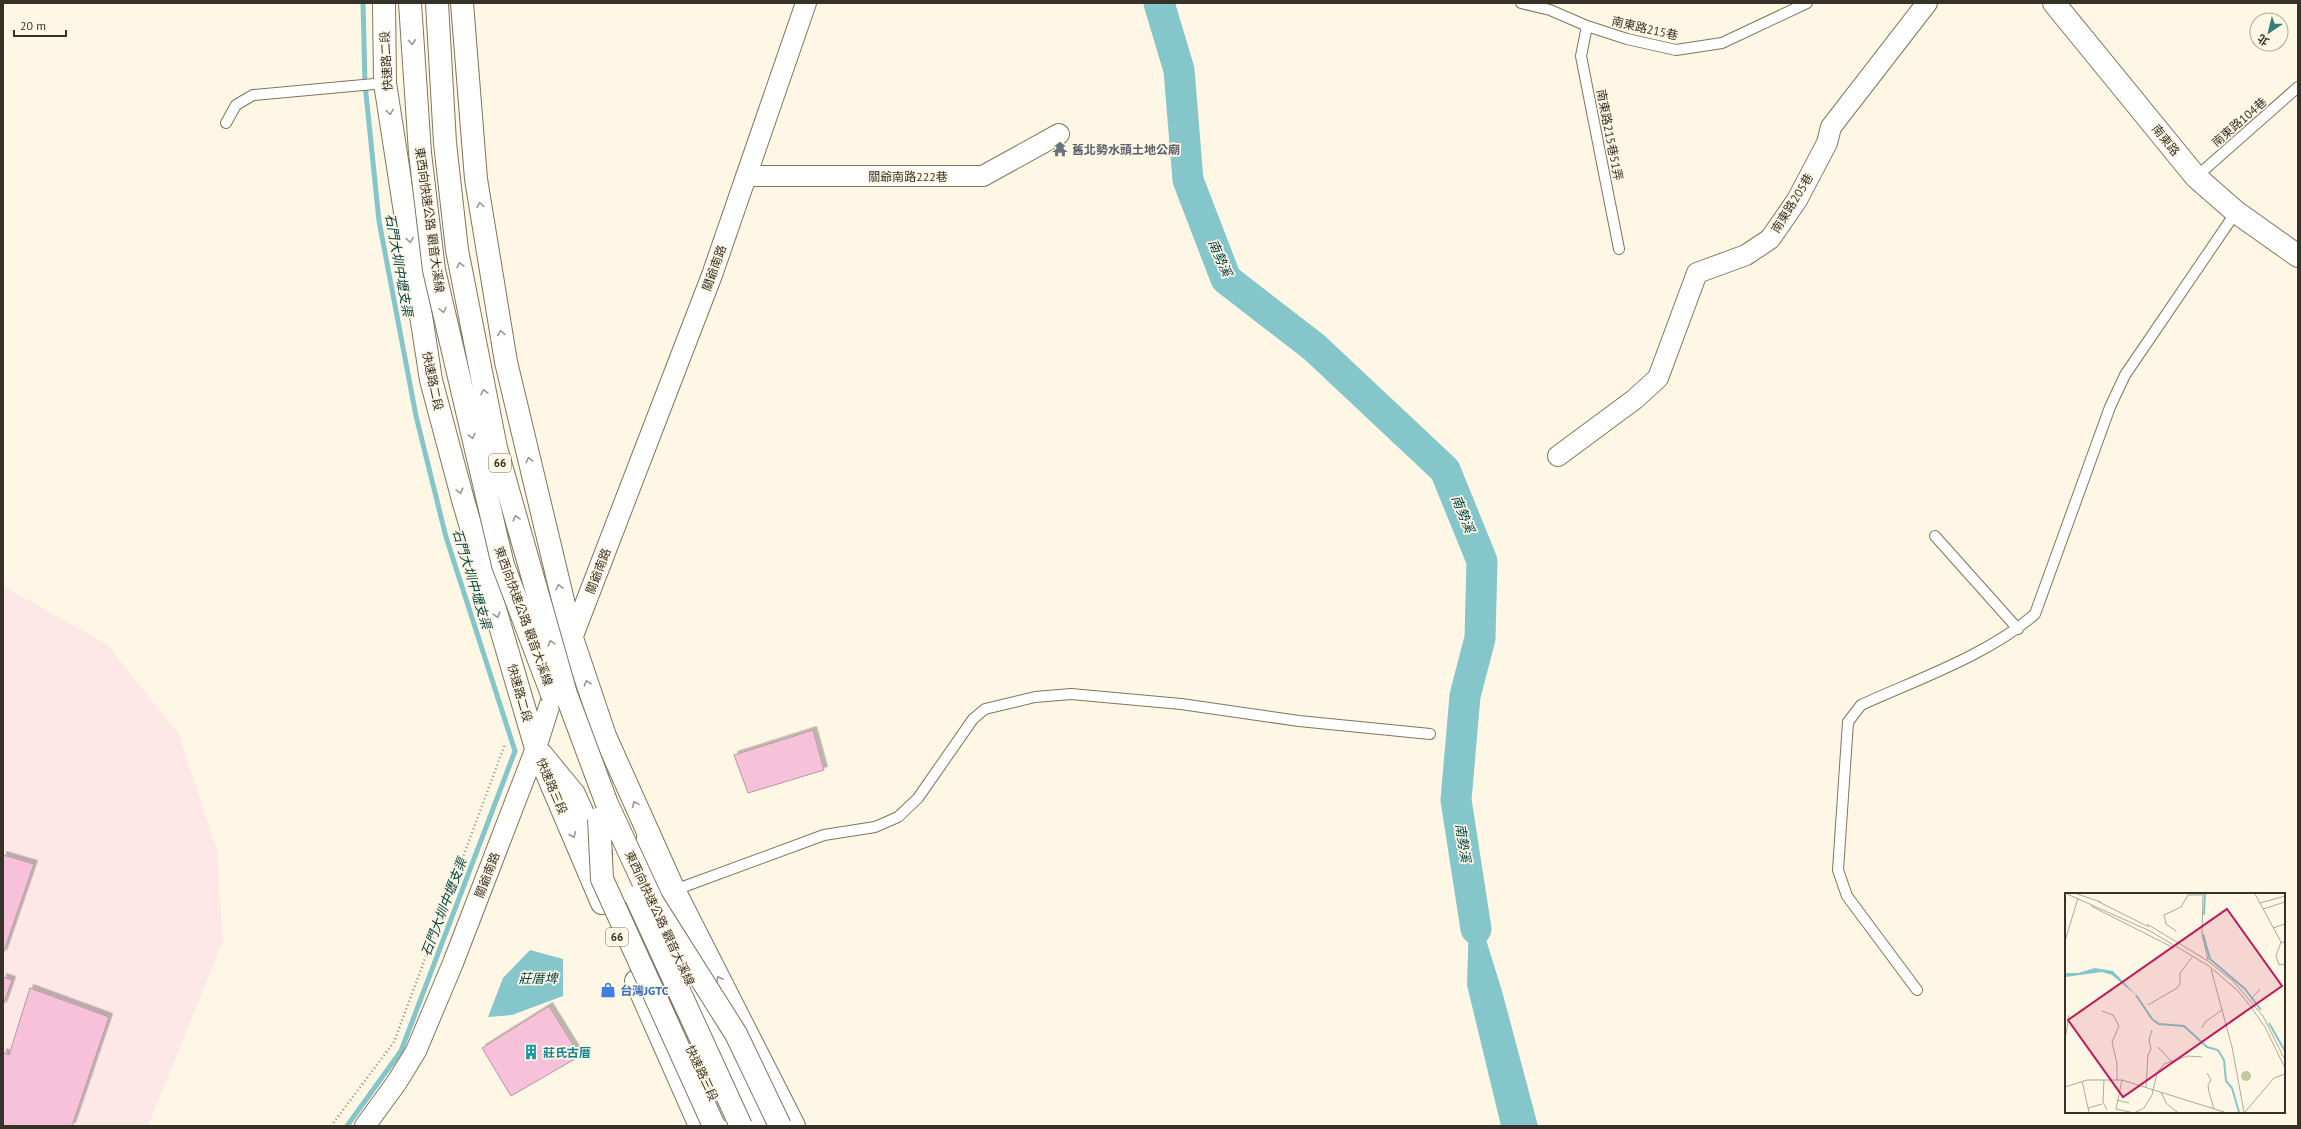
<svg xmlns="http://www.w3.org/2000/svg" width="2301" height="1129" viewBox="0 0 2301 1129" font-family="'PT Sans','Noto Sans TC',sans-serif">
	<style>
		.industrial { fill: #fee8e7 }
		.water { fill: #84c6c9 }
		.lines { fill: none; stroke-linecap: round; stroke-linejoin: round }
		.stream { stroke: #84c6c9; stroke-width: 5 }
		.river { stroke: #84c6c9; stroke-width: 31 }
		.building { fill: #f7c2d9; stroke: #b596a3; filter: url(#shadow) }
		.lane-casing { stroke: #81755b; stroke-width: 12 }
		.street-casing { stroke: #81755b; stroke-width: 22 }
		.secondary-casing { stroke: #81755b; stroke-width: 24 }
		.primary-casing { stroke: #81755b; stroke-width: 24 }
		.highway-casing { stroke: #81755b; stroke-width: 24 }
		.path { stroke: #928c7e; stroke-width: 2.5; stroke-dasharray: 1 3; stroke-linecap: butt }
		.lane { stroke: #fff; stroke-width: 10 }
		.street { stroke: #fff; stroke-width: 20 }
		.secondary { stroke: #fff; stroke-width: 22 }
		.primary { stroke: #fff; stroke-width: 22 }
		.highway { stroke: #fff; stroke-width: 22 }
		.highway-bridge-casing { stroke: #81755b; stroke-width: 24; stroke-linecap: butt }
		.highway-bridge { stroke: #fff; stroke-width: 22 }
		.oneway { stroke: #9b9893 }
		.labels { text-anchor: middle; dominant-baseline: central; stroke-width: 3.5; stroke-linejoin: round; paint-order: stroke }
		.shield { fill: #fff7e6; stroke: #736d60; stroke-width: 1 }
		.shield-label { font-size: 11px; font-weight: bold; fill: #373227 }
		.street-label { font-size: 12px; fill: #373227; stroke: #fff7e6 }
		.worship-label { font-size: 12px; font-weight: bold; fill: #5b616d; stroke: #fff7e6; text-anchor: start }
		.shop-label { font-size: 12px; font-weight: bold; fill: #366cbe; stroke: #fff7e6; text-anchor: start }
		.culture-label { font-size: 12px; font-weight: bold; fill: #0d838f; stroke: #fff7e6; text-anchor: start }
		.water-label { font-size: 13px; font-style: italic; fill: #004144; stroke: #fff7e6 }
		.inset-river { fill: none; stroke: #84c6c9; stroke-width: 2 }
		.inset-road { fill: none; stroke: #afa89a; stroke-width: 1 }
		.view { fill: #c2185b; fill-opacity: 0.15; stroke: #c2185b; stroke-width: 2 }
		.inset-edge { fill: none; stroke: #373227; stroke-width: 2 }
	</style>
	<defs>
		<filter id="shadow"><feDropShadow dx="3.5" dy="-3.5" stdDeviation="0" flood-color="#0004"/></filter>
	</defs>
	<rect width="100%" height="100%" fill="#fff7e6"/>
	<path class="industrial" d="M3 586 107 644 178 733 217 849 223 941 148 1126H3Z"/>
	<path class="water" d="M1470 888 1502 991 1538 1126H1501L1467 985Z
		M530 950 563 959V996L512 1015 488 1017 503 978Z"/>
	<g class="lines">
		<path class="stream" d="M347 1126 401 1051 515 751 446 537 416 416 379 221 365 84 363 3"/>
		<path class="river" d="M1159 3 1179 70 1188 180 1226 279 1314 347 1445 470 1482 561 1480 638 1465 696 1456 800 1476 929"/>
	</g>
	<path class="building" d="M813 730 824 770 748 793 734 755Z
		M3 855 34 864 3 954Z
		M3 977 12 980 3 1006Z
		M30 988 109 1017 72 1126H3V1052L9 1055Z
		M549 1006 580 1056 511 1096 482 1048Z"/>
	<g class="lines">
		<defs>
			<path id="lane" d="M1521 3 1550 10 1587 26 1627 39 1676 50 1722 43 1807 3
				M1587 26 1581 56 1619 249
				M226 123 236 105 253 95 385 83
				M2196 177 2298 87
				M1935 536 2018 629
				M672 891 824 835 875 827 898 817 918 798 973 719 985 709 1035 697 1071 694 1181 704 1299 721 1430 734
				M1917 990 1847 896 1838 870 1848 722 1861 705C1918 679 1988 655 2035 614L2110 407 2125 375 2236 212"/>
			<path id="street" d="M746 176H983L1059 134
				M1558 456 1635 399 1658 378 1697 273 1746 255 1770 239 1797 200 1827 143 1831 127 1927 3
				M569 646 712 275 806 3
				M365 1126 397 1082 416 1051 453 963 536 748 557 682"/>
			<path id="secondary" d="M2054 3 2196 177 2236 212 2298 256
				M542 755 574 794 601 853
				M649 834 644 857 676 925
				M708 1086 726 1126"/>
			<path id="primary" d="M384 3 385 83 431 380 463 500 536 748 602 903
				M462 3 476 179 506 362 572 638 605 736 674 890 794 1126
				M636 981 700 1126"/>
			<path id="highway" d="M673 947 755 1126"/>
		</defs>
		<use href="#lane" class="lane-casing"/>
		<use href="#street" class="street-casing"/>
		<use href="#secondary" class="secondary-casing"/>
		<use href="#primary" class="primary-casing"/>
		<use href="#highway" class="highway-casing"/>
		<path class="path" d="M331 1126 394 1042 505 744"/>
		<use href="#lane" class="lane"/>
		<use href="#street" class="street"/>
		<use href="#secondary" class="secondary"/>
		<use href="#primary" class="primary"/>
		<use href="#highway" class="highway"/>
		<defs>
			<path id="highway-bridge" d="M410 3 420 153 434 270 503 565 553 697
				M437 3 445 143 457 250 496 448 566 694 607 804 652 901 736 1034 780 1126
				M599 819 602 879 714 1126
				M636 897 741 1126"/>
		</defs>
		<use href="#highway-bridge" class="highway-bridge-casing"/>
		<use href="#highway-bridge" class="highway-bridge"/>
	</g>
	<defs><path id="oneway-chevron" d="M-2-3.5L2.5 0L-2 3.5" fill="none" stroke-width="1.6" stroke-linecap="round" stroke-linejoin="round"/></defs>
	<g class="oneway">
		<use href="#oneway-chevron" transform="translate(412 42) rotate(86)"/>
		<use href="#oneway-chevron" transform="translate(390 112) rotate(81)"/>
		<use href="#oneway-chevron" transform="translate(480 205) rotate(-99)"/>
		<use href="#oneway-chevron" transform="translate(410 240) rotate(81)"/>
		<use href="#oneway-chevron" transform="translate(460 265) rotate(-102)"/>
		<use href="#oneway-chevron" transform="translate(443 310) rotate(77)"/>
		<use href="#oneway-chevron" transform="translate(501 333) rotate(-99)"/>
		<use href="#oneway-chevron" transform="translate(484 392) rotate(-102)"/>
		<use href="#oneway-chevron" transform="translate(472 436) rotate(76)"/>
		<use href="#oneway-chevron" transform="translate(529 460) rotate(-103)"/>
		<use href="#oneway-chevron" transform="translate(460 491) rotate(75)"/>
		<use href="#oneway-chevron" transform="translate(516 518) rotate(-106)"/>
		<use href="#oneway-chevron" transform="translate(559 587) rotate(-103)"/>
		<use href="#oneway-chevron" transform="translate(497 615) rotate(74)"/>
		<use href="#oneway-chevron" transform="translate(551 643) rotate(-106)"/>
		<use href="#oneway-chevron" transform="translate(587 683) rotate(-109)"/>
		<use href="#oneway-chevron" transform="translate(635 804) rotate(-114)"/>
		<use href="#oneway-chevron" transform="translate(573 835) rotate(67)"/>
		<use href="#oneway-chevron" transform="translate(719 979) rotate(-117)"/>
	</g>
	<defs>
		<symbol id="temple-bare" viewBox="-9 -9 18 18"><path d="M0-6L5-2H3V0L6.5 2.5H4V6H1.5V3h-3V6H-4V2.5H-6.5L-3 0V-2H-5Z" fill="#6b7280" stroke="#fff7e6" stroke-width="2.5" paint-order="stroke"/></symbol>
		<symbol id="shop-bare" viewBox="-9 -9 18 18"><path d="M-5-2.5h2.3a2.7 3.5 0 0 1 5.4 0H5L5.5 6h-11ZM-1.5-2.5h3a1.5 2.3 0 0 0-3 0Z" fill="#3f7fe0" stroke="#fff7e6" stroke-width="2.5" paint-order="stroke"/></symbol>
		<symbol id="building-bare" viewBox="-9 -9 18 18"><path d="M-4-6H4V6H1V3H-1V6H-4ZM-2.5-4.3h1.7v1.8h-1.7ZM.8-4.3h1.7v1.8H.8ZM-2.5-1h1.7V.8h-1.7ZM.8-1h1.7V.8H.8Z" fill="#0f9aa8" stroke="#fff7e6" stroke-width="2.5" paint-order="stroke"/></symbol>
	</defs>
	<g fill-rule="evenodd">
		<use href="#temple-bare" x="1049" y="138" width="22" height="22"/>
		<use href="#shop-bare" x="597" y="979" width="22" height="22"/>
		<use href="#building-bare" x="520" y="1041" width="22" height="22"/>
	</g>
	<g class="labels">
		<g class="shield">
			<rect x="489" y="454" width="22" height="18" rx="3"/>
			<rect x="606" y="928" width="22" height="18" rx="3"/>
		</g>
		<g class="shield-label">
			<text x="500" y="463">66</text>
			<text x="617" y="937">66</text>
		</g>
		<g class="street-label">
			<text transform="translate(1645 28) rotate(13)">南東路215巷</text>
			<text transform="translate(386 61) rotate(-93)">快速路二段</text>
			<text transform="translate(2239 122) rotate(-41)">南東路104巷</text>
			<text transform="translate(1610 135) rotate(79)">南東路215巷51弄</text>
			<text transform="translate(2166 140) rotate(51)">南東路</text>
			<text x="908" y="176">關爺南路222巷</text>
			<text transform="translate(1792 203) rotate(-58)">南東路205巷</text>
			<text transform="translate(430 220) rotate(82)">東西向快速公路 觀音大溪線</text>
			<text transform="translate(714 268) rotate(-70)">關爺南路</text>
			<text transform="translate(433 381) rotate(78)">快速路二段</text>
			<text transform="translate(598 571) rotate(-69)">關爺南路</text>
			<text transform="translate(524 616) rotate(70)">東西向快速公路 觀音大溪線</text>
			<text transform="translate(520 693) rotate(74)">快速路二段</text>
			<text transform="translate(552 786) rotate(67)">快速路三段</text>
			<text transform="translate(487 875) rotate(-69)">關爺南路</text>
			<text transform="translate(660 918) rotate(65)">東西向快速公路 觀音大溪線</text>
			<text transform="translate(702 1073) rotate(65)">快速路三段</text>
		</g>
		<g class="worship-label">
			<text x="1072" y="149">舊北勢水頭土地公廟</text>
		</g>
		<g class="shop-label">
			<text x="620" y="990">台灣JGTC</text>
		</g>
		<g class="culture-label">
			<text x="543" y="1052">莊氏古厝</text>
		</g>
		<g class="water-label">
			<text transform="translate(1220 258) rotate(66)">南勢溪</text>
			<text transform="translate(399 265) rotate(80)">石門大圳中壢支渠</text>
			<text transform="translate(1463 514) rotate(68)">南勢溪</text>
			<text transform="translate(472 579) rotate(73)">石門大圳中壢支渠</text>
			<text transform="translate(1463 843) rotate(81)">南勢溪</text>
			<text transform="translate(444 907) rotate(-69)">石門大圳中壢支渠</text>
			<text x="538" y="978">莊厝埤</text>
		</g>
	</g>
	<g transform="translate(2065 893)">
		<rect width="220" height="220" fill="#fff7e6"/>
		<path d="M176 183a5 5 0 1 1 10 0a5 5 0 1 1-10 0Z" fill="#c3c8a1"/>
		<path d="M30 75 48 78 72 103 47 82 37 79 0 84V80H13Z" fill="#84c6c9"/>
		<path class="inset-river" d="M139 22 140 1M138 41 145 66 180 96 196 117M71 102 87 126 94 131 119 133 142 154 153 157 159 167 161 188 167 195 174 219M204 130 220 158"/>
		<path class="inset-road" d="M2 1 85 38 144 73 173 98 186 114 200 134 220 175M12 1 36 9M138 1 137 41 143 67M190 1 216 49 220 50M34 9 84 34M195 10 220 3M26 13 109 55M198 16 220 9M82 31 143 68 168 88 198 123 220 167M208 35 220 31M111 38 101 31 99 22 116 14 123 2H138M0 48 13 5M216 49 211 63 214 72 220 71M146 76 167 154 179 219M186 106 195 96M83 112 112 95 115 91V80L128 63M37 118 48 122 54 133 47 149 52 170V187M137 135 140 129 157 117M0 147 4 122M93 154 106 168M142 180 146 187 143 192 144 199 149 216M39 187 38 209 42 217M57 187 51 216 65 219M17 188 24 219M0 194 22 187H57L159 219M81 194 83 162 86 156 84 147 87 137M96 199 101 210 112 219M52 207 64 210M23 215 37 211M71 219 79 215 87 202 92 180 99 171 123 163 137 164M180 219 209 185 220 181"/>
		<path class="view" d="M162 16 217 93 58 204 3 127Z"/>
		<rect width="220" height="220" class="inset-edge"/>
	</g>
	<rect width="2301" height="1129" fill="none" stroke="#373227" stroke-width="8"/>
	<g transform="translate(2269 32) rotate(215)"><circle r="19" fill="#fff7e6" stroke="#afa89a"/>
	<path d="M0-3L7 15L0 10L-7 15Z" fill="#367d75"/>
	<text y="-6" font-size="11" font-weight="bold" text-anchor="middle" fill="#373227">北</text>
	</g>
	<path d="M14 30v6h52v-6" fill="none" stroke="#373227" stroke-width="2"/>
	<text x="20" y="30" font-size="12" fill="#373227" stroke="#fff7e6" stroke-width="3" paint-order="stroke">20 m</text>
</svg>
